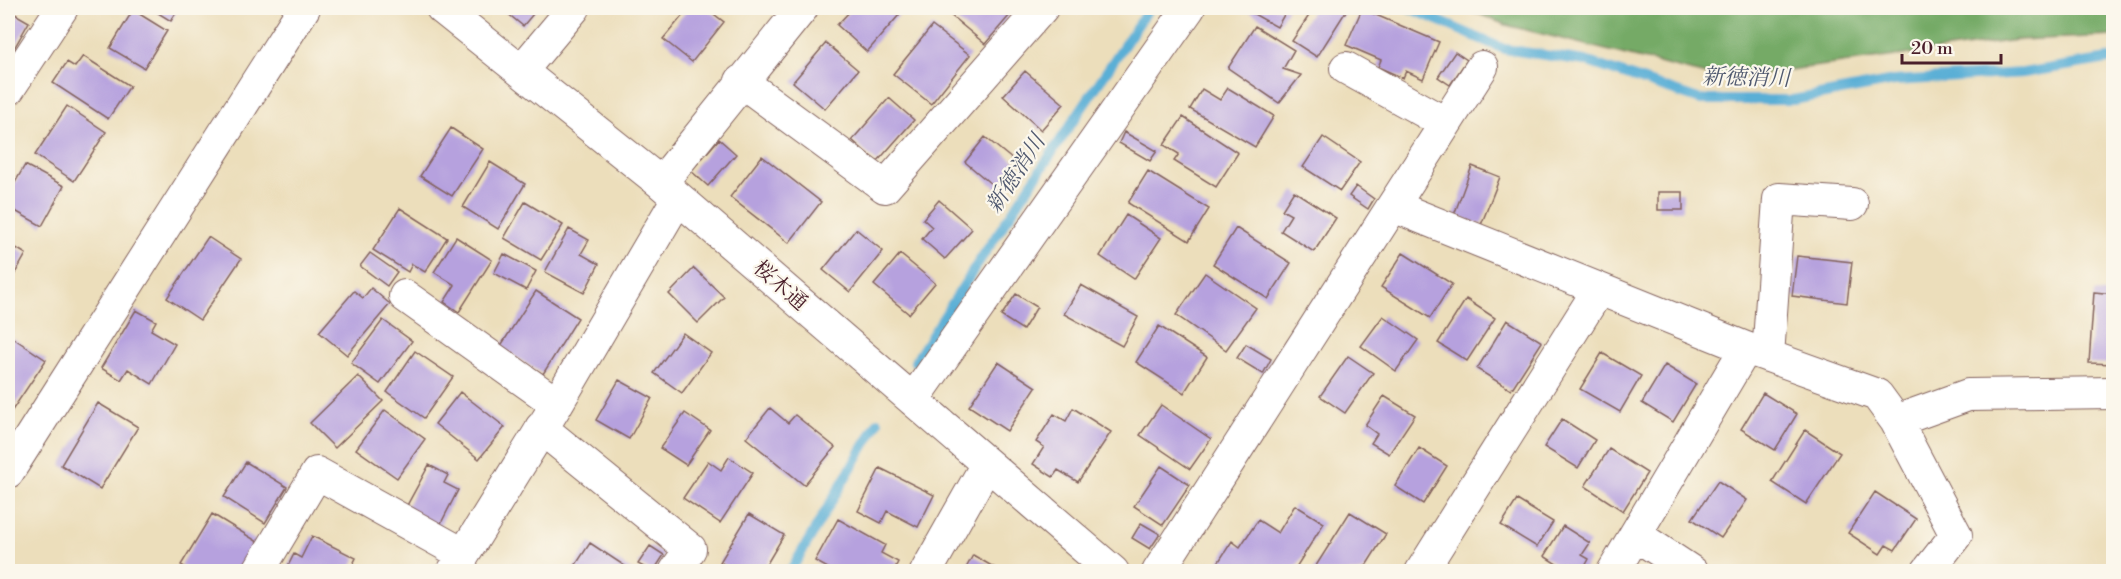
<svg xmlns="http://www.w3.org/2000/svg" width="2121" height="579" viewBox="0 0 2121 579" font-family="'Libre Bodoni','Noto Serif JP',serif">
	<style>
		.forest { fill: #75aa66; stroke: #606448; stroke-width: 1.5 }
		.lines { fill: none; stroke-linecap: round; stroke-linejoin: round }
		.stream { stroke: #5aafd6; stroke-width: 10 }
		.building { fill: #b6a1de }
		.minor-casing { stroke: #83625d; stroke-width: 34 }
		.minor { stroke: #fff; stroke-width: 32 }
		.labels { text-anchor: middle; dominant-baseline: central; stroke-width: 4.5; stroke-linejoin: round; paint-order: stroke }
		.street-label { font-size: 21px; fill: #4a1f2b; stroke: #fbf7ec }
		.water-label { font-size: 22px; font-style: italic; fill: #50596f; stroke: #fbf7ec }
	</style>
	<rect width="100%" height="100%" fill="#fbf7ec"/>
	<filter id="ink" filterUnits="userSpaceOnUse"><feTurbulence type="fractalNoise" baseFrequency=".0167" numOctaves="2"/><feDisplacementMap in="SourceGraphic" scale="12" xChannelSelector="R" yChannelSelector="G"/><feConvolveMatrix kernelMatrix="1 2 1 2 8 2 1 2 1" color-interpolation-filters="sRGB"/></filter>
	<filter id="wash" filterUnits="userSpaceOnUse"><feTurbulence type="fractalNoise" baseFrequency=".008" numOctaves="4" result="noise"/><feDisplacementMap in="SourceGraphic" scale="24" xChannelSelector="R" yChannelSelector="G"/><feGaussianBlur stdDeviation="1.35" result="paint"/><feColorMatrix in="noise" values="0 0 0 0 0 0 0 0 0 0 0 0 0 0 0 0 0 1.4 0 .05"/><feComposite in="paint" operator="in"/></filter>
	<g filter="url(#wash)">
		<rect width="100%" height="100%" fill="#ecdebb"/>
		<path class="forest" d="M1464 8H2113L2114 36 2017 40 1722 79 1506 25Z"/>
		<g class="lines">
			<path class="stream" d="M1409 8 1504 49 1585 61 1701 100H1793L1894 81 2023 73 2114 58
				M915 362 978 263 1149 8
				M790 572 878 422"/>
		</g>
		<g id="blocks">
			<path class="building" d="M150 8H179L171 21Z
				M501 8H538L523 26Z
				M689 8H706L724 22 692 62 663 39Z
				M853 8H890L899 15 867 52 837 25Z
				M945 8H1016L985 44 943 9Z
				M1243 8H1288L1277 27Z
				M1314 8H1348L1317 57 1292 41Z
				M1362 9 1439 42 1423 79 1406 71 1403 78 1378 67 1381 60 1346 45Z
				M8 10 29 22 8 59Z
				M133 10 167 31 144 68 110 48Z
				M932 26 970 55 931 104 893 74Z
				M1255 26 1294 50 1283 69 1301 75 1279 103 1228 68Z
				M826 43 858 70 825 109 793 82Z
				M1455 52 1467 60 1450 85 1438 77Z
				M83 56 130 86 108 119 53 83 67 62 75 67Z
				M1025 71 1064 104 1041 130 1003 96Z
				M1228 88 1274 116 1255 147 1190 109 1202 89 1220 100Z
				M889 98 914 120 877 162 852 140Z
				M67 106 106 132 74 181 35 155Z
				M1183 117 1238 153 1216 187 1174 161 1179 154 1164 145Z
				M451 128 483 149 452 196 420 176Z
				M1124 132 1157 151 1150 161 1119 143Z
				M985 137 1018 164 997 189 965 162Z
				M1323 137 1360 162 1340 191 1303 167Z
				M719 139 736 154 708 186 691 171Z
				M762 156 821 202 789 243 730 197Z
				M490 162 525 184 498 229 463 207Z
				M25 165 64 186 42 226 8 207V195Z
				M1472 166 1500 177 1481 225 1454 215Z
				M1148 171 1209 209 1189 241 1128 203Z
				M1356 186 1374 199 1368 209 1349 196Z
				M1294 191 1336 218 1314 252 1281 231 1291 215 1282 210Z
				M1658 192H1683V210H1658Z
				M939 200 972 229 945 259 922 239 932 227 923 219Z
				M525 202 563 225 541 260 504 238Z
				M400 208 447 238 425 272 412 264 408 272 373 250Z
				M1126 215 1161 238 1134 279 1100 256Z
				M1236 228 1291 263 1268 299 1213 264Z
				M569 229 589 240 581 254 599 264 584 293 545 272Z
				M856 229 883 251 850 292 823 270Z
				M208 237 241 259 200 320 167 298Z
				M456 237 492 260 459 312 444 302 455 285 434 272Z
				M8 243 26 254 8 286Z
				M370 253 397 272 387 286 360 266Z
				M1403 253 1452 284 1430 318 1381 287Z
				M504 254 536 271 526 290 494 273Z
				M900 254 935 283 909 314 874 285Z
				M1797 256 1852 262 1847 303 1792 296Z
				M694 268 724 297 698 323 669 294Z
				M1205 273 1256 308 1226 350 1176 315Z
				M1081 285 1138 317 1122 346 1064 314Z
				M371 288 390 304 347 355 319 332 354 291 363 298Z
				M536 291 578 318 543 374 500 347Z
				M2094 292 2114 294V364L2089 363Z
				M1016 294 1037 307 1023 330 1001 316Z
				M1466 299 1495 318 1467 361 1438 343Z
				M136 310 156 321 151 330 175 344 152 384 128 369 121 380 101 368Z
				M1383 316 1418 340 1396 371 1361 346Z
				M383 320 412 341 380 384 351 363Z
				M1507 320 1542 342 1511 390 1477 369Z
				M1159 326 1207 357 1184 393 1136 362Z
				M683 333 711 353 682 393 654 373Z
				M13 338 46 360 11 412 8 410V346Z
				M1246 344 1271 359 1263 374 1237 358Z
				M415 351 453 377 424 418 387 392Z
				M1602 353 1641 376 1620 412 1580 389Z
				M1348 356 1373 373 1345 413 1320 396Z
				M998 362 1036 387 1007 431 969 406Z
				M1665 365 1696 384 1673 422 1642 403Z
				M358 376 383 401 335 448 310 423Z
				M619 380 652 398 629 439 596 420Z
				M460 392 505 427 479 459 435 424Z
				M1763 393 1797 414 1775 450 1741 429Z
				M1384 396 1415 415 1389 454 1371 443 1377 434 1365 425Z
				M98 403 138 427 100 489 61 465Z
				M1161 405 1211 439 1190 469 1140 435Z
				M770 408 788 423 795 415 835 447 804 485 746 438Z
				M1073 408 1111 432 1078 482 1058 470 1053 477 1033 464 1044 447 1036 442 1054 414 1066 421Z
				M385 410 425 439 397 478 356 449Z
				M685 413 710 430 686 465 660 448Z
				M1562 419 1595 440 1578 468 1544 447Z
				M1805 430 1840 453 1806 504 1772 482Z
				M1419 448 1447 466 1423 504 1395 486Z
				M1609 449 1647 473 1623 511 1585 486Z
				M729 457 753 473 720 523 683 498 708 461 721 470Z
				M246 462 287 487 265 523 224 497Z
				M429 465 448 475 444 483 458 490 438 529 404 511Z
				M1161 466 1190 485 1163 525 1134 506Z
				M880 468 934 495 918 527 887 511 881 523 858 511Z
				M1718 481 1747 500 1721 538 1692 519Z
				M1875 492 1916 519 1895 550 1886 545 1880 554 1848 533Z
				M1517 500 1553 522 1537 547 1501 525Z
				M1295 505 1324 523 1293 572H1212L1232 541 1240 547 1258 520 1278 533Z
				M1350 512 1386 534 1362 572H1312Z
				M212 514 258 542 240 572H193L181 565Z
				M749 514 784 535 762 572H736L720 562Z
				M838 519 885 545 881 553 898 562 893 572H835L815 561Z
				M1141 523 1160 534 1150 549 1132 538Z
				M1563 526 1590 543 1582 555 1589 559 1582 572H1569L1544 556Z
				M312 536 356 558 349 572H294L287 568 294 554 301 558Z
				M590 543 634 572H571Z
				M650 546 664 555 653 572 638 564Z
				M973 555 1002 572H964Z"/>
		</g>
	</g>
	<g filter="url(#ink)">
		<use href="#blocks" fill-opacity="0" stroke="#83625d" stroke-width="1.5"/>
		<g class="lines">
			<defs>
				<path id="minor" d="M442 8 661 183 1113 572
					M1346 68 1445 123
					M522 70 574 8
					M741 81 885 187 1042 8
					M8 90 62 8
					M661 183 802 8
					M1393 206 1746 348 1877 395 1896 421 1956 535 1927 572
					M405 296 557 404
					M1768 356 1779 199 1852 204
					M913 400 1189 8
					M1896 421 1968 395 2114 393
					M541 428 690 549 675 572
					M8 472 304 8
					M1636 535 1692 572
					M258 572 317 473 463 554
					M453 572 557 404 678 198
					M926 572 987 464
					M1158 572 1482 67
					M1421 572 1599 289
					M1613 572 1746 348"/>
			</defs>
			<use href="#minor" class="minor-casing"/>
			<use href="#minor" class="minor"/>
		</g>
	</g>
	<g class="labels">
		<g class="street-label">
			<text transform="translate(780 286) rotate(41)">桜木通</text>
		</g>
		<g class="water-label">
			<text transform="translate(1746 78) rotate(1)">新徳消川</text>
			<text transform="translate(1016 174) rotate(-57)">新徳消川</text>
		</g>
	</g>
	<rect width="2121" height="579" fill="none" stroke="#fbf7ec" stroke-width="30"/>
	<path d="M1902 54v9h99v-9" fill="none" stroke="#4a1f2b" stroke-width="3"/>
	<text x="1911" y="54" font-size="18" fill="#4a1f2b" stroke="#fbf7ec" stroke-width="4.5" paint-order="stroke">20 m</text>
</svg>
